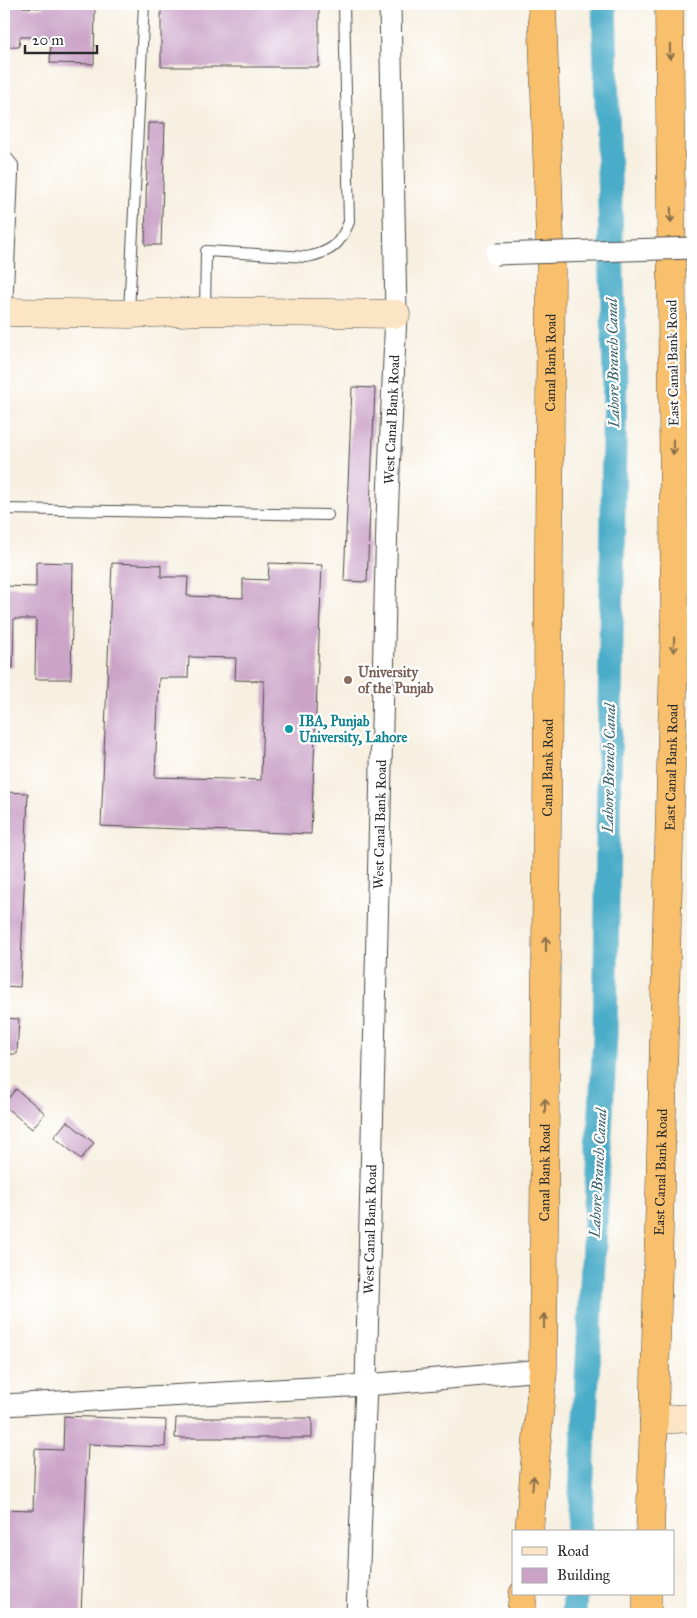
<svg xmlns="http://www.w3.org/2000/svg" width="697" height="1618" viewBox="0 0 697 1618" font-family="'IM FELL Great Primer',serif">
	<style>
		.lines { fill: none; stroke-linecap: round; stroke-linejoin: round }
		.canal { stroke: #48acc8; stroke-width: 25 }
		.building { fill: #cba3c8; fill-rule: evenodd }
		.lane-casing { stroke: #4a4946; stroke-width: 12 }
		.street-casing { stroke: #4a4946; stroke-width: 23 }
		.secondary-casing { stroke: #4a4946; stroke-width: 29 }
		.highway-casing { stroke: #4a4946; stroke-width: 29 }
		.lane { stroke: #fff; stroke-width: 10 }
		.street { stroke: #fff; stroke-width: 21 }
		.secondary { stroke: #fce5c4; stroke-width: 28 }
		.highway { stroke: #f8bf6c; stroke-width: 28 }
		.street-bridge-casing { stroke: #4a4946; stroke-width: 23; stroke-linecap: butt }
		.street-bridge { stroke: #fff; stroke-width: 21 }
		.oneway { stroke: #876e48 }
		.education-dot { fill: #8d6e63; stroke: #fff; stroke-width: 2 }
		.culture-dot { fill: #0f9aa8; stroke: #fff; stroke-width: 2 }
		.labels { text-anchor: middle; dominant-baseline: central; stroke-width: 4.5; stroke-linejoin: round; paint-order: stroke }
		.street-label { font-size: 14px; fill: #2b2b2b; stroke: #fff }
		.education-label { font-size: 14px; font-weight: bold; fill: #785e54; stroke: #fff; text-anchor: start }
		.culture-label { font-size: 14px; font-weight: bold; fill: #0d838f; stroke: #fff; text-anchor: start }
		.water-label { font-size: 15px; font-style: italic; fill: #375f6a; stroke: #fff }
	</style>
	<rect width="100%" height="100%" fill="#fff"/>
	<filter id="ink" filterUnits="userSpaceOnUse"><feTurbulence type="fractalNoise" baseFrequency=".02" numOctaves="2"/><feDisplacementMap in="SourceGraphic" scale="10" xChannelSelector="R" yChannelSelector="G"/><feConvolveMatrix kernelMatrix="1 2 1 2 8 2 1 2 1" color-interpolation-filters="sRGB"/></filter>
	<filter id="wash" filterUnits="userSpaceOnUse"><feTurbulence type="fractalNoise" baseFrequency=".0096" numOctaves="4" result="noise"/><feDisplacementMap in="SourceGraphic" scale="20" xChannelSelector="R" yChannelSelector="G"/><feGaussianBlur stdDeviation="1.12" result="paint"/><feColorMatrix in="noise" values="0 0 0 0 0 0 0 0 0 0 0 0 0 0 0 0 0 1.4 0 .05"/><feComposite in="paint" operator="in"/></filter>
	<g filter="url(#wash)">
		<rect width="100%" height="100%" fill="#f7f0e1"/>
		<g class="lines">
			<path class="canal" d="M579 1532 605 1036 615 378 604 4
				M574 1614 575 1594"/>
		</g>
		<g id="blocks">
			<path class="building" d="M4 4H23L22 7 43 8V4H95L94 64 50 63 51 37H20L19 47H4Z
				M161 4H319V67H161Z
				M148 123H165L161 245H145Z
				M352 387 375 388 367 582 344 581Z
				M36 562 73 563 71 679H35L36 619H14L13 668 4 667V586L36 587Z
				M112 563 161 565V577H188L187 596 243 598V579L268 580 269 563 322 565 311 834 101 826ZM189 657 236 658 235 680 264 681 261 780 155 777 159 678H188Z
				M4 792 28 793 20 987 4 986Z
				M4 1018 19 1019 17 1054H4Z
				M16 1089 45 1113 32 1129 4 1106V1104Z
				M67 1121 94 1143 81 1159 54 1137Z
				M64 1416 166 1420 165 1447 88 1444 81 1614H4V1509L33 1510 35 1449 63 1450Z
				M176 1418H312V1438H175Z"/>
		</g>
	</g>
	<g filter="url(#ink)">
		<use href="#blocks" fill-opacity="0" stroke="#4a4946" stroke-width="1"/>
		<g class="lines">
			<defs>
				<path id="lane" d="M4 154 13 165V174L7 312
					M205 310 206 251 307 257C331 252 340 245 349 222L344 4
					M129 313 144 4
					M4 509 328 515"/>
				<g id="street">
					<path d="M675 616 693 617"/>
					<path d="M4 1405 366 1385 543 1370"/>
					<path id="s1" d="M357 1614 366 1385 387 519 396 314 390 4"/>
				</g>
				<path id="secondary" d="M4 312 129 314 205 311 396 314
					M654 1420 693 1418"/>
				<g id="highway">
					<path id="s2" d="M529 1532 543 1370 551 270 542 4"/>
					<path id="s3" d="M650 1532 654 1420 675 616 669 4"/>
					<path d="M521 1614 523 1594"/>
					<path d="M647 1614V1594"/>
				</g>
			</defs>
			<use href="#lane" class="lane-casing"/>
			<use href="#street" class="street-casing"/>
			<use href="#secondary" class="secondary-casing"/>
			<use href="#highway" class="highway-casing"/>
			<use href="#lane" class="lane"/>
			<use href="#street" class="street"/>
			<use href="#secondary" class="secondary"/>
			<use href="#highway" class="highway"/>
			<defs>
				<path id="street-bridge" d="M496 254 693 248"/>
			</defs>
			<use href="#street-bridge" class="street-bridge-casing"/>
			<use href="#street-bridge" class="street-bridge"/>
		</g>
		<defs><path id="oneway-shaft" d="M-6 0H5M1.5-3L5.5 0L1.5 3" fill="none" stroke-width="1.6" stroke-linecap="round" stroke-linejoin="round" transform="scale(1.25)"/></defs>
		<g class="oneway">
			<use href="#oneway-shaft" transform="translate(670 52) rotate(89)"/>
			<use href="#oneway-shaft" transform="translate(671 215) rotate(89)"/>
			<use href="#oneway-shaft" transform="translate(673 447) rotate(89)"/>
			<use href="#oneway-shaft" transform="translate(674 645) rotate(91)"/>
			<use href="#oneway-shaft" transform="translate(546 944) rotate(-90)"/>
			<use href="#oneway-shaft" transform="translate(545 1106) rotate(-90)"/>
			<use href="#oneway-shaft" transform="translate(544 1321) rotate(-90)"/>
			<use href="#oneway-shaft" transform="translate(533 1483) rotate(-85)"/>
		</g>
	</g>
	<circle class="education-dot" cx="348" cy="680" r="5"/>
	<circle class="culture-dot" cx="289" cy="729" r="5"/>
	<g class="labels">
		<g class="street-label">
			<text stroke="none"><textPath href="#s2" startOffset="1170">Canal Bank Road</textPath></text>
			<text transform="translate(673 363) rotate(-91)">East Canal Bank Road</text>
			<text stroke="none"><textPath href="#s1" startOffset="1195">West Canal Bank Road</textPath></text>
			<text stroke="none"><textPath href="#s2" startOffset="765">Canal Bank Road</textPath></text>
			<text stroke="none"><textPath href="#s3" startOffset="765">East Canal Bank Road</textPath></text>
			<text stroke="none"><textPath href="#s1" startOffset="790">West Canal Bank Road</textPath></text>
			<text stroke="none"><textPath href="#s2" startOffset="360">Canal Bank Road</textPath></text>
			<text stroke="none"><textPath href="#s3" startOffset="360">East Canal Bank Road</textPath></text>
			<text stroke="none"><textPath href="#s1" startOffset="385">West Canal Bank Road</textPath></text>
		</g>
		<g class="education-label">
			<text x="358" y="672">University<tspan x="358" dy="16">of the Punjab</tspan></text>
		</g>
		<g class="culture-label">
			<text x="299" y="721">IBA, Punjab<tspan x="299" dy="16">University, Lahore</tspan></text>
		</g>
		<g class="water-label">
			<text transform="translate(613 363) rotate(-91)">Lahore Branch Canal</text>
			<text transform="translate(609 768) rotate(-89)">Lahore Branch Canal</text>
			<text transform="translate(598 1173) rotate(-87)">Lahore Branch Canal</text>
		</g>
	</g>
	<rect width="697" height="1618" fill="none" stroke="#fff" stroke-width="20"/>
	<rect x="512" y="1530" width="162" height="65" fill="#ffffff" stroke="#aaaaaa"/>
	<rect x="522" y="1547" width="25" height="8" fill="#fce5c4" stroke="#aaaaaa"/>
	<text x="557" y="1556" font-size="15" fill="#2b2b2b">Road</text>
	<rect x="522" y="1568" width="25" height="15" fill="#cba3c8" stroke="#aaaaaa"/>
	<text x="557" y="1580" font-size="15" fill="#2b2b2b">Building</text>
	<path d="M25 45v8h72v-8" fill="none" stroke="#2b2b2b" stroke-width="2.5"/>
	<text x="32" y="45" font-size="15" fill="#2b2b2b" stroke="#ffffff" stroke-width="4" paint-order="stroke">20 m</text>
</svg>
